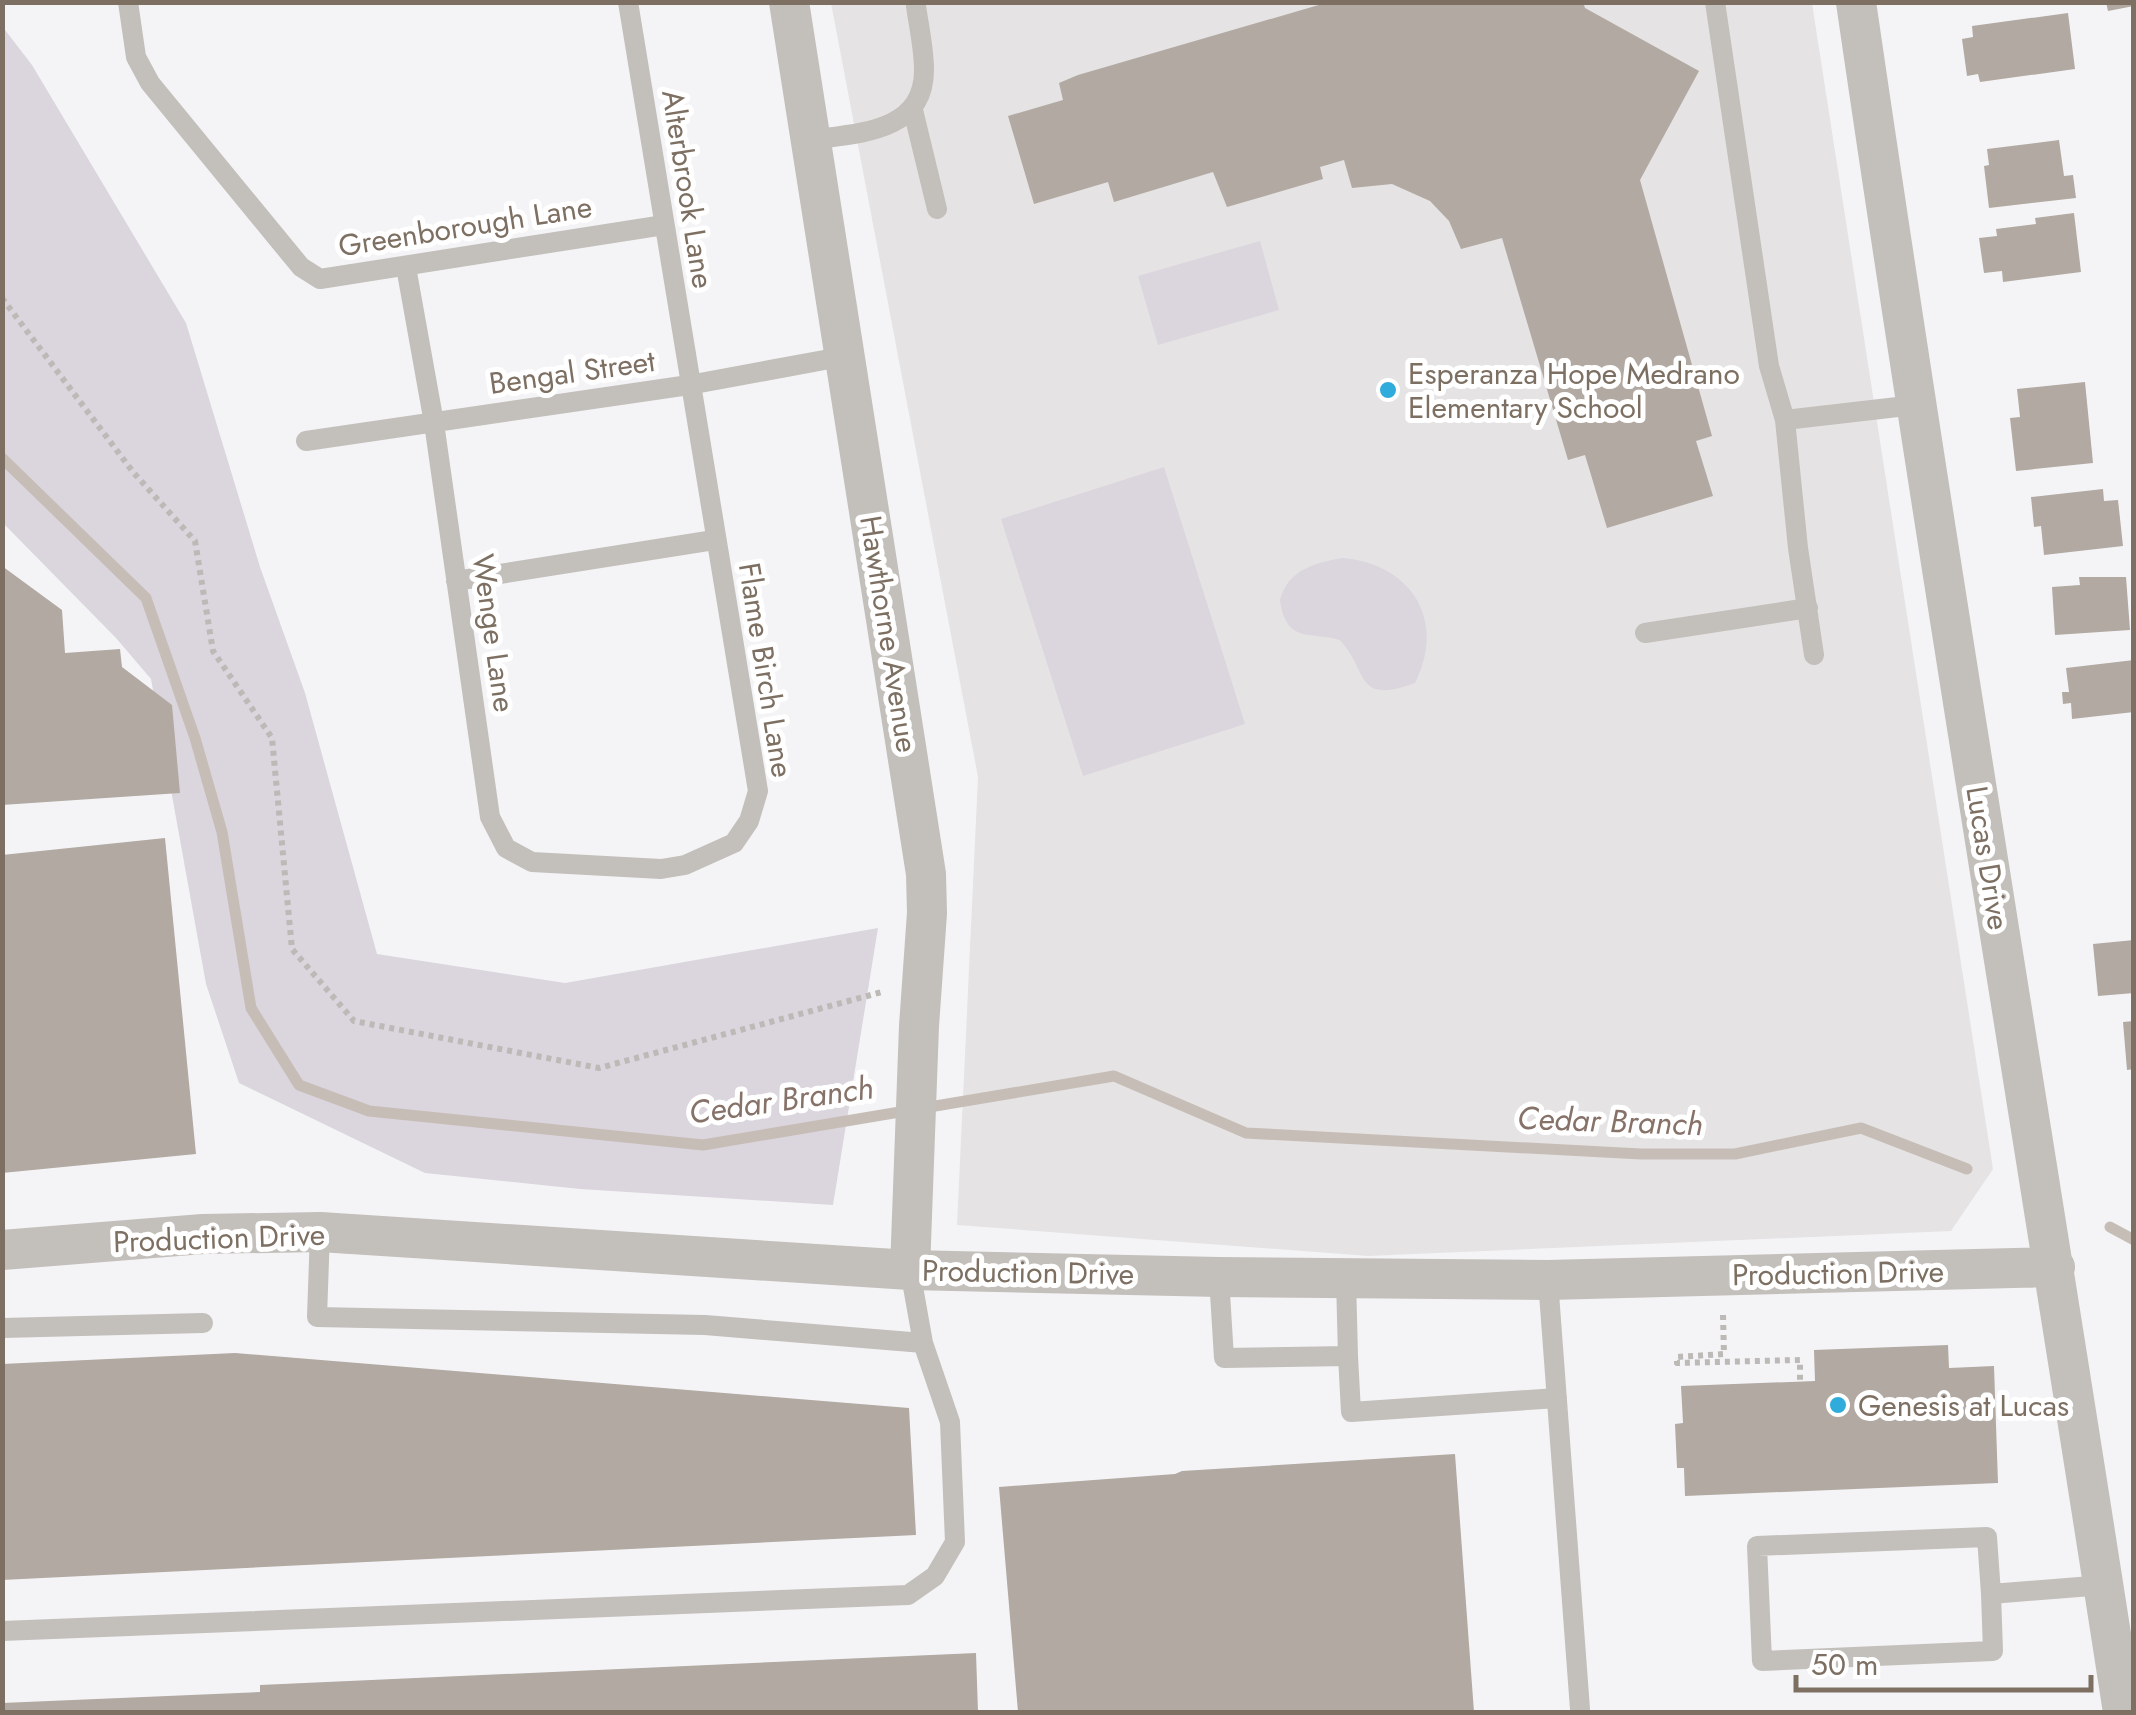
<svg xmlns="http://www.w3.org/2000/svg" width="2136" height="1715" viewBox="0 0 2136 1715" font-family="Jost,sans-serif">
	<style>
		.built { fill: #e5e3e4 }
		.green { fill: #dbd5dd }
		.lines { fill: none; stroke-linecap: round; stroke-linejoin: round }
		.stream { stroke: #c7bdb7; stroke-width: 11 }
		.building { fill: #b1a9a2 }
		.path { stroke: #bcb9b6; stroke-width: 6; stroke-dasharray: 5 5; stroke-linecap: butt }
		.lane { stroke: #c3bfbb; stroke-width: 20 }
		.street { stroke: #c3bfbb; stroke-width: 40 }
		.poi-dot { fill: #2facdb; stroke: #fff; stroke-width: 4 }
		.labels { text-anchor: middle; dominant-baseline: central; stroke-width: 10; stroke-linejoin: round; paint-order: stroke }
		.street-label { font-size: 30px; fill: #7d7063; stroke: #fff }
		.poi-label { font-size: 30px; fill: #7d7063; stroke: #fff; text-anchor: start }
		.water-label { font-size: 32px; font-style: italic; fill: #867268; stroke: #fff }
	</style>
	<rect width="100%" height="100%" fill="#f4f4f7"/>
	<path class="built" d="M831 3H1812L1993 1169 1951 1231 1368 1256 957 1225 978 777Z"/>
	<path class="green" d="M2 26 32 65 186 323 260 567 305 693 377 954 565 983 878 928 833 1205 580 1189 425 1173 239 1083 206 984 151 679 116 638 3 523Z
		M1260 241 1279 310 1158 345 1138 276Z
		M1164 467 1245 724 1083 776 1001 519Z
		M1342 558C1410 563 1447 619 1415 683 1354 705 1369 672 1340 640 1310 631 1286 644 1280 600 1288 570 1314 563 1342 558Z"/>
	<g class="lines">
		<path class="stream" d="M2 458 146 598 195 738 222 832 251 1008 299 1085 369 1111 703 1145 1114 1076 1246 1133 1641 1154H1735L1861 1128 1967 1169
			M2110 1227 2134 1240"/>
	</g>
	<path class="building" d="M1329 2H1583L1585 8 1699 71 1640 180 1712 436 1696 441 1713 496 1607 528 1585 455 1568 460 1502 238 1461 249 1449 221 1430 201 1392 184 1352 188 1344 160 1320 167 1323 179 1227 207 1213 172 1114 202 1108 182 1034 204 1008 116 1063 100 1059 83 1078 75Z
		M2106 2H2134V6L2108 11Z
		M2068 13 2075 69 1980 82 1978 74 1967 76 1962 39 1973 37 1972 26Z
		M2059 140 2064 176 2073 175 2076 198 1989 208 1984 166 1989 165 1987 149Z
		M2074 213 2081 272 2003 282 2002 271 1984 273 1979 238 1997 236 1996 229 2036 224 2035 218Z
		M2085 382 2093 463 2016 471 2010 418 2020 417 2017 389Z
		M2103 489 2104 501 2118 500 2123 546 2044 555 2041 526 2034 527 2031 497Z
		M2 566 62 610 65 653 120 649 122 667 172 705 180 793 2 805Z
		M2079 577H2126L2130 630 2055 635 2052 587 2080 585Z
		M2134 660V712L2072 719 2071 703 2063 704 2062 692H2069L2066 668Z
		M165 838 196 1154 2 1173V855Z
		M2134 940V993L2098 996 2093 944Z
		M2134 1021V1069L2127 1070 2123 1022Z
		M1948 1345 1949 1368 1994 1366 1998 1483 1685 1496 1684 1468H1677L1675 1424 1683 1423 1681 1386 1815 1381 1814 1350Z
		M235 1353 909 1408 916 1535 2 1580V1364Z
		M1455 1454 1474 1712H1018L999 1487 1175 1474 1182 1471Z
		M976 1653 978 1712H2V1703L260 1692V1685Z"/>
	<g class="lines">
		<path class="path" d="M2 298 133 472 195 541 213 651 272 738 292 949 354 1021 599 1068 882 992
			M1723 1315 1724 1354 1677 1357V1363L1800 1360V1381"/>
		<path class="lane" d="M128 2 136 57 150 83 301 267 320 279 664 225
			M1715 2 1769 366 1785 420 1798 548 1814 655
			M913 110 937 209
			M810 140C857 133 924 133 924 70 924 49 919 27 916 6
			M406 267 434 423 490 817 506 848 532 862 661 869 685 865 734 843 749 821 758 791 628 2
			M1785 420 1915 405
			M306 441 689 385 846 356
			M456 581 714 540
			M1645 633 1808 608
			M320 1232 317 1317 705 1325 923 1343
			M1219 1277 1224 1358 1348 1356 1346 1279
			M1548 1280 1580 1709
			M2 1328 203 1323
			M1348 1356 1351 1412 1557 1398
			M1991 1594 1993 1651 1762 1661 1757 1546 1987 1537 1991 1594 2104 1585
			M2 1631 908 1595 935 1576 955 1542 950 1422 923 1343 910 1270"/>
		<path class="street" d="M789 2 926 874 927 913 919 1026 910 1270
			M1856 2C1939 573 2035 1142 2123 1712
			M2 1250 203 1234 320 1232 910 1270 1219 1277 1548 1280 2055 1267"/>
	</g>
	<g class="poi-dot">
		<circle cx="1388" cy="390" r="10"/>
		<circle cx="1838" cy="1405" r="10"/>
	</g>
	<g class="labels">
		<g class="street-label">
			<text transform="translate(688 189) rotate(81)">Alterbrook Lane</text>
			<text transform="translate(465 226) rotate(-9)">Greenborough Lane</text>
			<text transform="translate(572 372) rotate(-8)">Bengal Street</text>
			<text transform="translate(494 633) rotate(82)">Wenge Lane</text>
			<text transform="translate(889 634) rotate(81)">Hawthorne Avenue</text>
			<text transform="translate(766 670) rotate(81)">Flame Birch Lane</text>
			<text transform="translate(1988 858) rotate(81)">Lucas Drive</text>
			<text transform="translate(219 1238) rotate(-2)">Production Drive</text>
			<text transform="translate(1028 1272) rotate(1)">Production Drive</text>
			<text transform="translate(1838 1273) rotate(-1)">Production Drive</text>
		</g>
		<g class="poi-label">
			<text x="1408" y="373">Esperanza Hope Medrano<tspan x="1408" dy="34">Elementary School</tspan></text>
			<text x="1858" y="1405">Genesis at Lucas</text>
		</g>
		<g class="water-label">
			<text transform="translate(781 1100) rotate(-8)">Cedar Branch</text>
			<text transform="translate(1610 1121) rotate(2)">Cedar Branch</text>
		</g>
	</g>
	<rect width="2136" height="1715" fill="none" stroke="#7d7063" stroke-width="10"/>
	<path d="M1796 1675v15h295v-15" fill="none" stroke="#7d7063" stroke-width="5"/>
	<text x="1811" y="1675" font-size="30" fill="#7d7063" stroke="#ffffff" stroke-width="8" paint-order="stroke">50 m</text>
</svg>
